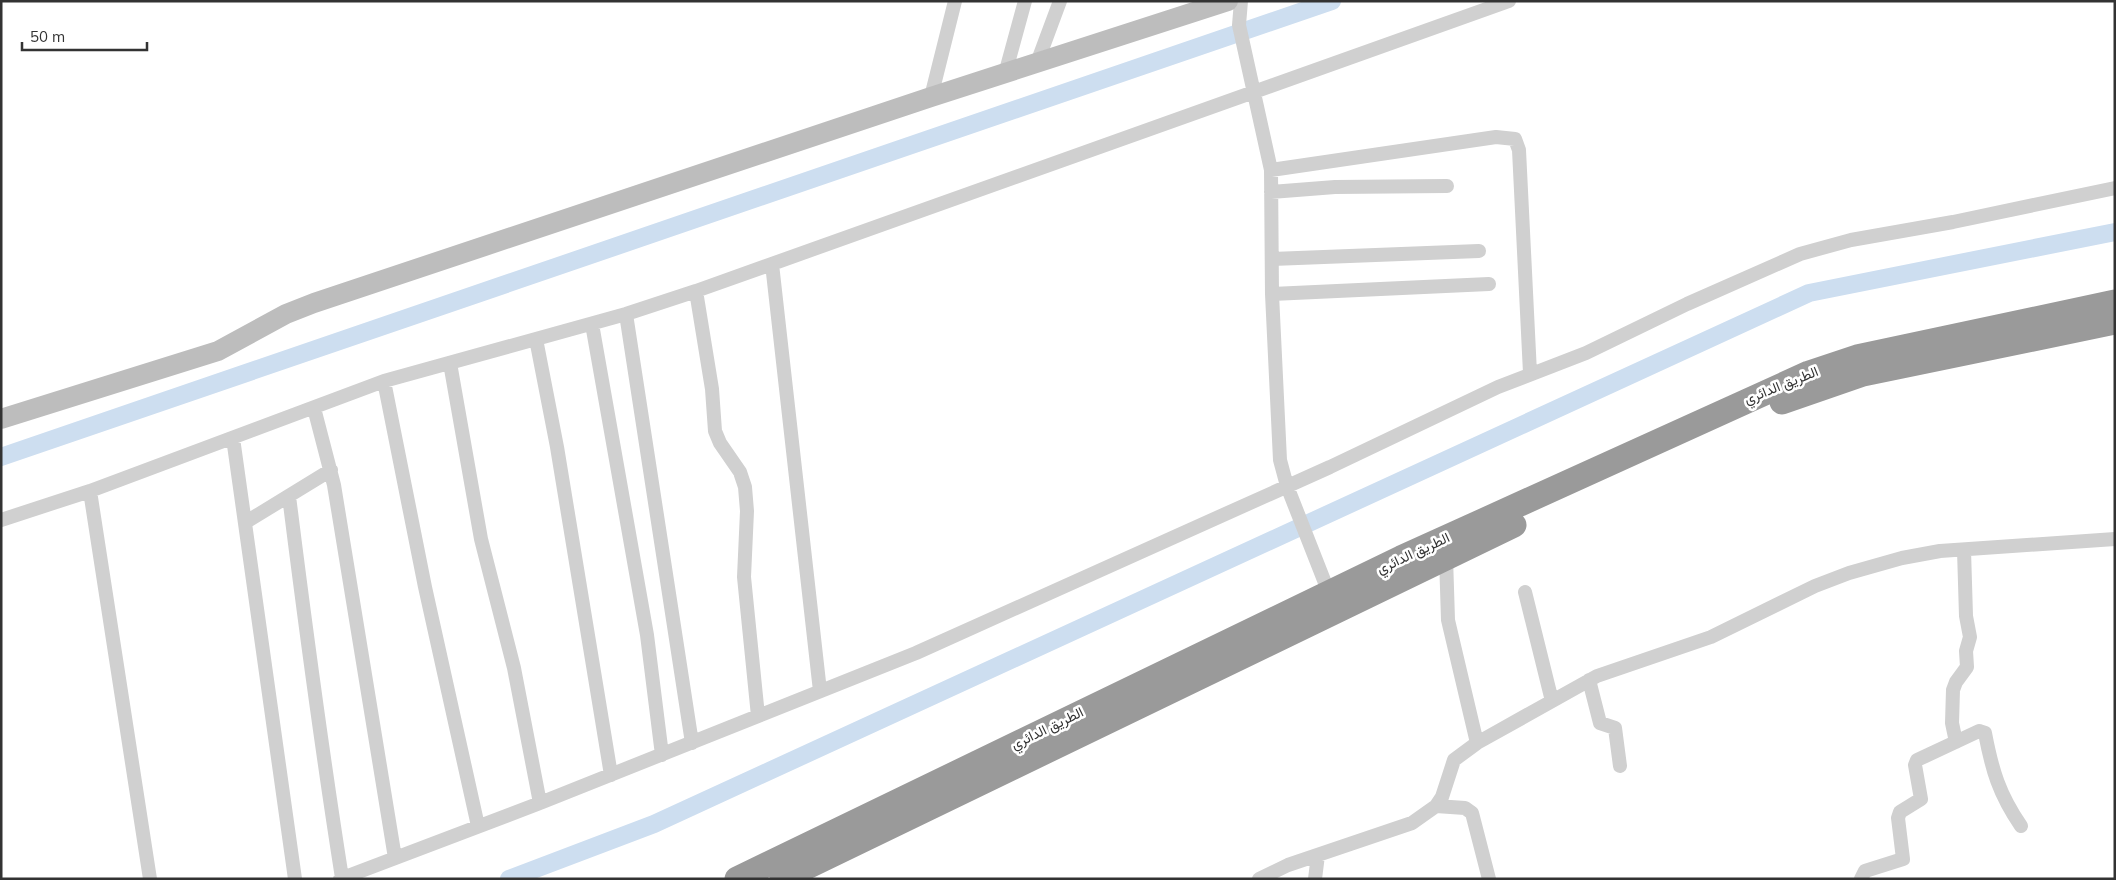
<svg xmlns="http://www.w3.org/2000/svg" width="2116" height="880" viewBox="0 0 2116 880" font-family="Mulish,Vazirmatn,sans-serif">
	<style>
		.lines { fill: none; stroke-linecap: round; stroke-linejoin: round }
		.canal { stroke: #cddef0; stroke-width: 18 }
		.street { stroke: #d0d0d0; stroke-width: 14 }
		.secondary { stroke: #bdbdbd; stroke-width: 20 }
		.highway { stroke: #9a9a9a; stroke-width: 25 }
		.labels { text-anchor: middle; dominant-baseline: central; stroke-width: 5; stroke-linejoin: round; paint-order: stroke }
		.street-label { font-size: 14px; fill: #333; stroke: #fff }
	</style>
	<rect width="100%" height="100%" fill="#fff"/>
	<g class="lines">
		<path class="canal" d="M1 457 1332 1
			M509 879 654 824 1809 293 2115 232"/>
		<path class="street" d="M1241 1 1239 25 1271 170 1272 294 1280 460 1287 486 1329 593
			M1037 63 1060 1
			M1005 74 1025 1
			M931 97 955 1
			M1271 170 1496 137 1515 139 1519 150 1530 373
			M1271 192 1335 187 1447 186
			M1272 259 1479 251
			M772 264 820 691
			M696 291 712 389 715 431 720 443 740 472 745 487 747 511 744 577 758 716
			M1272 294 1489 284
			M626 314 692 743
			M592 324 647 635 662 755
			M536 339 557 447 611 775
			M450 363 481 539 514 668 540 803
			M384 381 425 587 478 826
			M314 408 334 485 395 858
			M233 438 295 879
			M90 491 150 879
			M289 496C305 624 322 751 342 878
			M1 520 90 491 384 381 626 314 696 291 1509 1
			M246 522 331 470
			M1446 557 1448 620 1477 743
			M1525 592 1552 701
			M1589 680 1600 723 1615 728 1620 766
			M1956 742 1952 723 1953 690 1956 682 1967 667 1966 651 1970 637 1966 616 1964 550
			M1436 806 1465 808 1472 813 1489 879
			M340 879 540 803 916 653 1330 467 1498 387 1586 353 1687 304 1800 254 1851 240 1953 222 2115 188
			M1259 879 1288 865 1412 823 1436 806 1442 797 1454 760 1477 743 1597 676 1711 637 1815 586 1849 573 1902 558 1940 551 2115 539
			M1315 879 1318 855
			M1861 879 1865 871 1903 859 1898 818 1900 812 1921 799 1915 765 1917 760 1979 731 1985 733C1992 770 1999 794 2021 826"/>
		<path class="secondary" d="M1 419 218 351 286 314 314 303 931 97 1228 1"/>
		<path class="highway" d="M1782 402 1863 374 2115 322
			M737 879 1401 558 1809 373 1857 357 2115 302
			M782 879 1514 525"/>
	</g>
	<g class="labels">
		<g class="street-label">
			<text transform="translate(1781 385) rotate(-22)">الطريق الدائري</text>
			<text transform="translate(1413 553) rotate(-25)">الطريق الدائري</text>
			<text transform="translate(1047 728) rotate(-26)">الطريق الدائري</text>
		</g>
	</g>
	<rect width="2116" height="880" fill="none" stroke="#333333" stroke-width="5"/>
	<path d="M22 42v8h125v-8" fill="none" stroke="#333333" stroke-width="2.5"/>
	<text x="30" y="42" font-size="15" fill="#333333" stroke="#ffffff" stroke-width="4" paint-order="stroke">50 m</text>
</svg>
